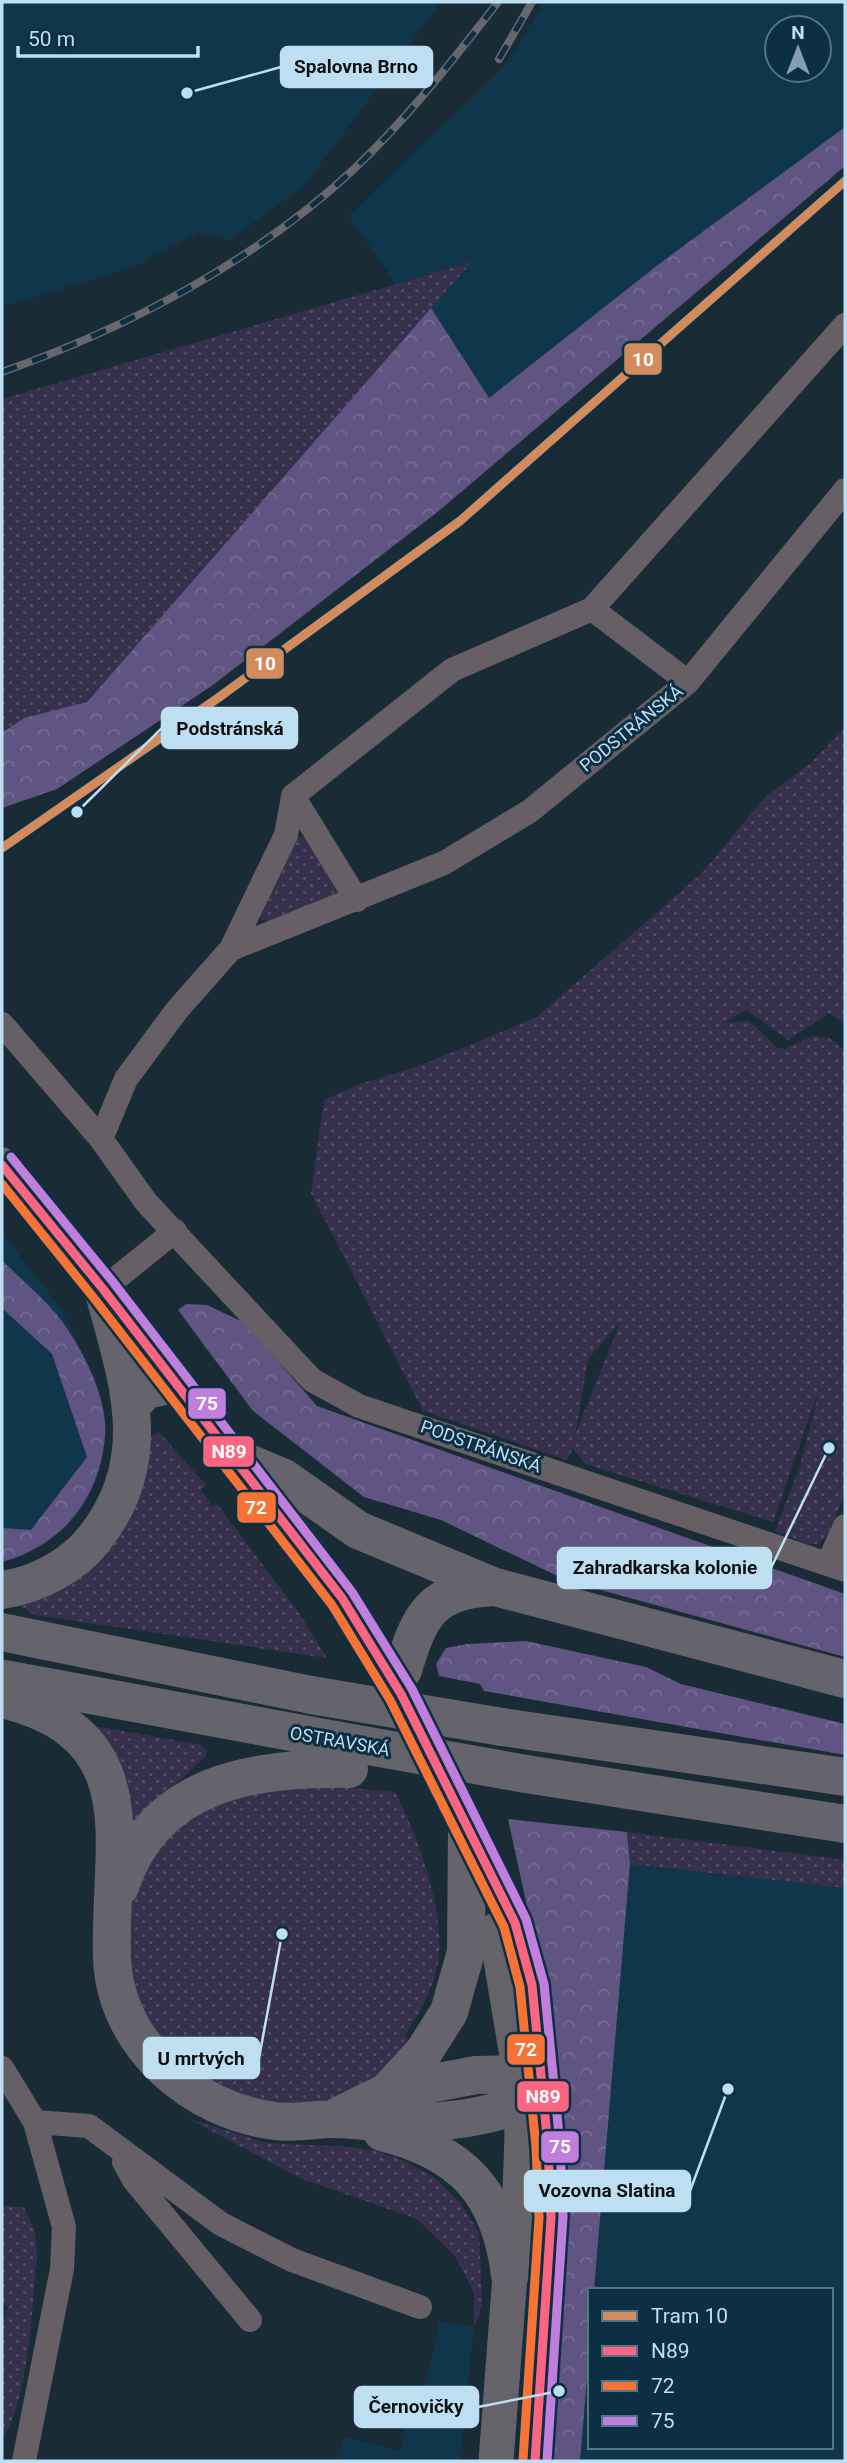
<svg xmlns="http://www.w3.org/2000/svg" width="847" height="2463" viewBox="0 0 847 2463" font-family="Roboto,sans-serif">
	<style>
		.built { fill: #0f364a; fill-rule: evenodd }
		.green { fill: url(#green-dots); fill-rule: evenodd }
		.forest { fill: url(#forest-crowns) }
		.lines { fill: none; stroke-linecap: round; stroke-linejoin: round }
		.secondary-tunnel { stroke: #324752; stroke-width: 35; stroke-dasharray: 35 18; stroke-linecap: butt }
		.minor { stroke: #665f66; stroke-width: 24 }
		.secondary { stroke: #666269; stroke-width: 35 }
		.trunk { stroke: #65636c; stroke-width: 38 }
		.rail-casing { stroke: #66686e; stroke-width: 8 }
		.rail { stroke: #0c2f43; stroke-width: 5; stroke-dasharray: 16; stroke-linecap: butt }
		.trunk-bridge { stroke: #65636c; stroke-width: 38 }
		.bus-1-casing { stroke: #0c2f43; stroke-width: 14 }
		.bus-2-casing { stroke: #0c2f43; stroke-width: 14 }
		.bus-3-casing { stroke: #0c2f43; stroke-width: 14 }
		.bus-1 { stroke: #fa6682; stroke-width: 9 }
		.bus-2 { stroke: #f57335; stroke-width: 9 }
		.bus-3 { stroke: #c07fdc; stroke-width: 9 }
		.tram-1-casing { stroke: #0c2f43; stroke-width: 14 }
		.tram-1 { stroke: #d18b5d; stroke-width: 9 }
		.labels { text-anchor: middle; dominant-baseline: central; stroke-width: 6; stroke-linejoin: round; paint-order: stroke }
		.street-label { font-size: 18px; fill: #bedef2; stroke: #0c2f43 }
		.leader { fill: none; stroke: #bedef2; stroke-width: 2.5 }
		.callout-dot { fill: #bedef2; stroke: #0c2f43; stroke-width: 2.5 }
		.callout { fill: #bedef2; stroke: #bedef2; stroke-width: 2.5 }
		.callout-label { font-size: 19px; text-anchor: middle; font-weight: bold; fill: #111 }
		.line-badge { stroke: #0c2f43; stroke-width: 2.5 }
		.badge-label { font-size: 19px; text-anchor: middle; font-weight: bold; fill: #fff }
	</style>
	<defs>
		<pattern id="green-dots" width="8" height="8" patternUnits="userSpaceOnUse" patternTransform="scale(1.75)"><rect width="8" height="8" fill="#36304d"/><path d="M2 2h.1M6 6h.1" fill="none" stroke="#514e67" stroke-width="1.8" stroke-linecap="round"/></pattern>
		<pattern id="forest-crowns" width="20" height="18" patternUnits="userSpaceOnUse" patternTransform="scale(1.75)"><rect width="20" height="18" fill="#5f5482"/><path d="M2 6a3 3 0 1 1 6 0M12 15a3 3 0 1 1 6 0" fill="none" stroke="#746c94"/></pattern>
	</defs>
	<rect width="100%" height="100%" fill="#192c36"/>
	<path class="built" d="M2 2H441L305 185 228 241 200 232 136 266 2 307Z
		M544 2H845V142L659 264 489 398 431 308 471 263 396 284 349 216 508 62ZM777 28H819V70H777Z
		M2 1233 61 1308 96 1381 106 1433 96 1479 89 1499 69 1526 25 1556 2 1562Z
		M630 1864 845 1888V2461H580L590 2343V2447H831V2290H594Z
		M439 2321 474 2327 460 2461H337L345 2437 399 2451 414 2403 422 2405Z"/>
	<path class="green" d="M472 262 87 702 24 718 2 733V399Z
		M845 728V1023L829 1013 788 1040 746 1010 723 1023 749 1021 777 1048 785 1049 815 1035 831 1039 845 1050V1494L827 1536 817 1544H807L775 1531 800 1466 820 1387 773 1522 585 1464 573 1448 567 1460 423 1411 311 1193 324 1100 360 1084 419 1066 537 1017 702 873 765 797 811 763ZM621 1321 575 1435V1436L588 1359Z
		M296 836 308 838 341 890 334 898 269 921 260 919 259 913Z
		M159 1432 206 1485 201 1490 212 1506 217 1504 299 1613 327 1658 34 1615 21 1606C65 1585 117 1554 136 1506 144 1484 146 1460 150 1437Z
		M89 1725 202 1745 207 1751 205 1757 131 1824Z
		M263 1786 341 1787 395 1792C418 1836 446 1913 438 1963 433 1991 419 2013 405 2036L414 2046 396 2064 352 2093 302 2105 248 2101 200 2078 157 2040 137 2000 126 1943 134 1887 163 1841 207 1804Z
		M627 1832 845 1860V1888L630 1864Z
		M189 2119 267 2143 353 2147 377 2151 400 2159 434 2177 459 2202 479 2232 482 2305 474 2327V2293L455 2256 417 2219 300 2178Z
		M2 2206 24 2207 35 2232 37 2256C32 2306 29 2400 2 2440V2318L5 2319 8 2306 2 2304Z"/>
	<path class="forest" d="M845 127V166L440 510 213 685 57 789 2 808V733L24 718 87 702 431 308 489 398 659 264Z
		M2 1260C23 1282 52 1304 68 1330 86 1357 108 1401 105 1435 101 1497 62 1546 2 1562V1528L31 1530 87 1457 52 1354 2 1308Z
		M186 1304 207 1305 245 1323 317 1406 845 1594V1657L568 1581 441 1520 364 1497 253 1411 178 1310Z
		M526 1641 646 1667 681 1684 845 1724V1755L484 1691 480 1684 439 1676 436 1664 446 1648 467 1644Z
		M508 1819 627 1832 630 1864 594 2290H590V2343L580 2461H552V2021Z"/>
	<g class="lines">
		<path class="secondary-tunnel" d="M384 1667 454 1802"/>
		<path class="minor" d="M592 609 688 682
			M293 796 357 900
			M231 949 286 835 293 796 452 670 592 609 845 325
			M2 1024 101 1139 146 1202 312 1380 359 1406 845 1570
			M101 1139 126 1079 177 1010 231 949 444 863 530 811 688 682 845 490
			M103 1289 175 1231
			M828 1564 845 1526
			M2 2068 35 2122 64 2227 62 2269 24 2461
			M35 2122 89 2126 221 2224 292 2260 420 2307
			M124 2162 134 2180 250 2320"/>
		<path class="secondary" d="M2 1165 294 1534 342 1598 384 1667
			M454 1802 515 1923 526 1956 536 2015 548 2146 551 2218 535 2461
			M496 1930 520 2074 522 2133 519 2226 510 2275 496 2461"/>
		<path class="trunk" d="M131 1406 146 1390 175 1384
			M232 1456 284 1478 358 1530 495 1587 845 1679
			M2 1590C36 1585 72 1567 94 1539 158 1459 127 1378 103 1289
			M2 1632 311 1695
			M403 1670C420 1613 432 1590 495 1587
			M4 1679 335 1740
			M2 1699C151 1735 108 1845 112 1958 115 2045 194 2111 275 2121 295 2124 314 2119 333 2119 358 2119 383 2124 407 2123 445 2122 487 2118 521 2103
			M502 1727 845 1777
			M526 1774 845 1824
			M120 1887C153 1782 254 1767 349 1769
			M387 2092 476 2075 520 2074
			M336 2117 387 2092 423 2053 449 2012 466 1952 467 1830
			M382 2132C462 2152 500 2192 510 2275"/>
		<defs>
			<path id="rail" d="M499 59 532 2
				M2 372C128 328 255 261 353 170 407 119 453 60 498 2"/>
		</defs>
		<use href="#rail" class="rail-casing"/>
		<use href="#rail" class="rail"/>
		<path class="trunk-bridge" d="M311 1695 502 1727
			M335 1740 526 1774"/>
		<defs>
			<path id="bus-1" d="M2 1165 103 1289 342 1598 401 1694 515 1923 532 1985 548 2146 551 2218 535 2461"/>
			<path id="bus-2" d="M2 1184 93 1297 332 1605 390 1700 504 1927 520 1987 536 2147 539 2218 523 2460"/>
			<path id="bus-3" d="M11 1157 113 1282 352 1592 412 1689 526 1919 544 1984 560 2145 563 2217 547 2461"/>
		</defs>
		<use href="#bus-1" class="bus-1-casing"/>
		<use href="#bus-2" class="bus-2-casing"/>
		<use href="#bus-3" class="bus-3-casing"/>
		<use href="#bus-1" class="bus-1"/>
		<use href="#bus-2" class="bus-2"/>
		<use href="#bus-3" class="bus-3"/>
		<defs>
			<path id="tram-1" d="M2 848 218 698 460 521 845 181"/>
		</defs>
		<use href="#tram-1" class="tram-1-casing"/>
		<use href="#tram-1" class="tram-1"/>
	</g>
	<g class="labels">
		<g class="street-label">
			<text transform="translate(631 728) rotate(-39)">PODSTRÁNSKÁ</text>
			<text transform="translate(481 1446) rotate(19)">PODSTRÁNSKÁ</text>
			<text transform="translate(340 1741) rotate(10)">OSTRAVSKÁ</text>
		</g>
	</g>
	<path class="leader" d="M187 93L281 67M77 812L162 728M829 1448L771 1568M282 1934L259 2058M728 2089L690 2191M559 2391L478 2407"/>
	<g class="callout-dot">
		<circle cx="187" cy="93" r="7"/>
		<circle cx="77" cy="812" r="7"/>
		<circle cx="829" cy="1448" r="7"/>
		<circle cx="282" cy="1934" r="7"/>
		<circle cx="728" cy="2089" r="7"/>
		<circle cx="559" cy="2391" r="7"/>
	</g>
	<g class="callout">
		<rect x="281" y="47" width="151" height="40" rx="7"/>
		<rect x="162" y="708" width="135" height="40" rx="7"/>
		<rect x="558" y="1548" width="213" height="40" rx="7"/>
		<rect x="144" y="2038" width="115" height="40" rx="7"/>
		<rect x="525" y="2171" width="165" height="40" rx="7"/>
		<rect x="355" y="2387" width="123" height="40" rx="7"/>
	</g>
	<g class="callout-label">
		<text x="356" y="73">Spalovna Brno</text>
		<text x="230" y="735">Podstránská</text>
		<text x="665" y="1574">Zahradkarska kolonie</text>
		<text x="201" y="2065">U mrtvých</text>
		<text x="607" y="2197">Vozovna Slatina</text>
		<text x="416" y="2413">Černovičky</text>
	</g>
	<g class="line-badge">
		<rect x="623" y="342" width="40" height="34" rx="7" fill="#d18b5d"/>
		<rect x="245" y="647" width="40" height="33" rx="7" fill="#d18b5d"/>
		<rect x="187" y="1387" width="40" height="33" rx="7" fill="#c07fdc"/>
		<rect x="202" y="1435" width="53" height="33" rx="7" fill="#fa6682"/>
		<rect x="236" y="1491" width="41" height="33" rx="7" fill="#f57335"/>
		<rect x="506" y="2033" width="40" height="33" rx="7" fill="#f57335"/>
		<rect x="516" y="2080" width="54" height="33" rx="7" fill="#fa6682"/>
		<rect x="540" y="2130" width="40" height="34" rx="7" fill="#c07fdc"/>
	</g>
	<g class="badge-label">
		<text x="643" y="366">10</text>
		<text x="265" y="670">10</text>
		<text x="207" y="1410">75</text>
		<text x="229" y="1458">N89</text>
		<text x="256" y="1514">72</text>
		<text x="526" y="2056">72</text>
		<text x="543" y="2103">N89</text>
		<text x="560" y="2153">75</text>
	</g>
	<rect width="847" height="2463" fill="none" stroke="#bedef2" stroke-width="7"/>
	<rect x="588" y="2288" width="245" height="161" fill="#0c2f43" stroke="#537589" stroke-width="2"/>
	<rect x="602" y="2311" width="35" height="10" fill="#d18b5d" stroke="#537589" stroke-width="2"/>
	<text x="651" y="2323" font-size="21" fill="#bedef2">Tram 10</text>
	<rect x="602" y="2346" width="35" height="10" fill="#fa6682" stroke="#537589" stroke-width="2"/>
	<text x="651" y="2358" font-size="21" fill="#bedef2">N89</text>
	<rect x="602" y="2381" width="35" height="10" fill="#f57335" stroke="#537589" stroke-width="2"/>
	<text x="651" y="2393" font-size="21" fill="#bedef2">72</text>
	<rect x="602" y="2416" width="35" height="10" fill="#c07fdc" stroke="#537589" stroke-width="2"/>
	<text x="651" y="2428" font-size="21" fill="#bedef2">75</text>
	<g transform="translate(798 49)"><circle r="33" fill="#0c2f43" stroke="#537589" stroke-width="2"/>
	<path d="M0-5L12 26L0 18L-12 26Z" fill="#84a0b0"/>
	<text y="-10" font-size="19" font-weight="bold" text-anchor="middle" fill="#bedef2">N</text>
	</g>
	<path d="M18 46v10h180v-10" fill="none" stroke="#bedef2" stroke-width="3.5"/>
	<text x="28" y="46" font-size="21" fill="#bedef2" stroke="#0c2f43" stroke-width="5" paint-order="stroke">50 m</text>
</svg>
